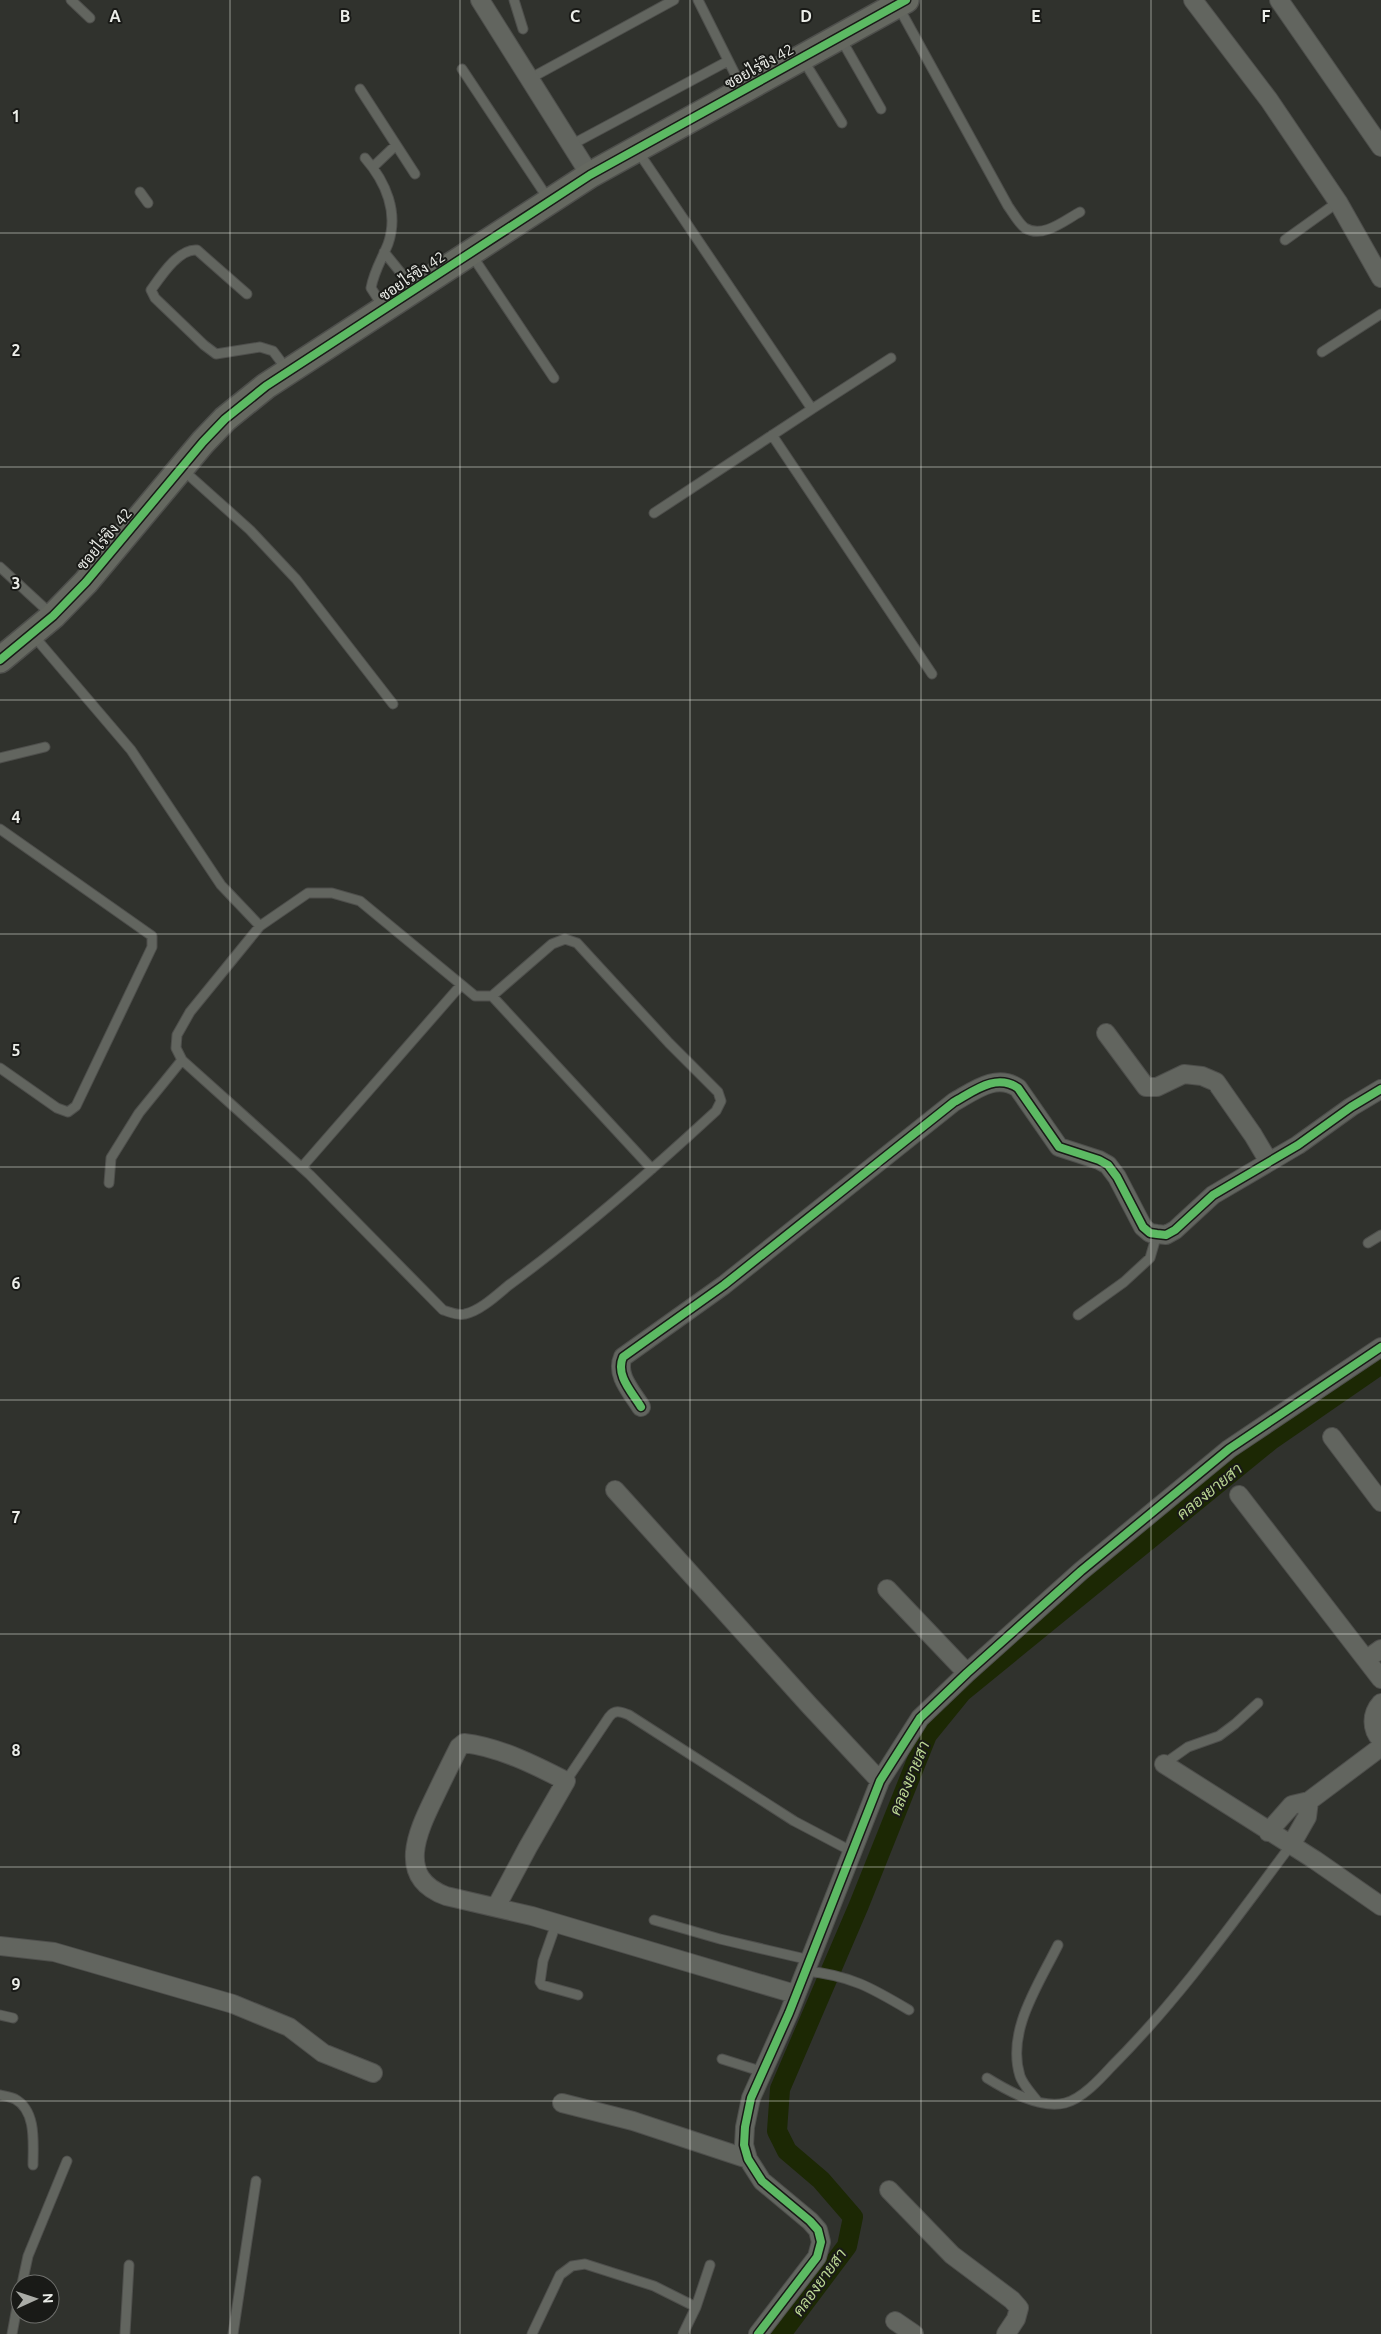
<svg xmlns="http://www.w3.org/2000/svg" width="1381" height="2334" viewBox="0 0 1381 2334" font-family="Ubuntu,Sarabun,sans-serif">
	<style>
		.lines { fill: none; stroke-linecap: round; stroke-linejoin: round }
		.canal { stroke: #1c2804; stroke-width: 20 }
		.lane-casing { stroke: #4e4f4c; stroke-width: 11 }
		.street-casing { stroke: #4e4f4c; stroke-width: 20 }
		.secondary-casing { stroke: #4e4f4c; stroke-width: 28 }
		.lane { stroke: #62655f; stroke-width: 9 }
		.street { stroke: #62655f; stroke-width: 18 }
		.secondary { stroke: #656860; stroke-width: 25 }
		.cycleway-casing { stroke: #191a17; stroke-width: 11 }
		.cycleway { stroke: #5cba63; stroke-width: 8 }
		.grid { fill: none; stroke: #ebede8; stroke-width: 1; stroke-opacity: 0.55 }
		.labels { text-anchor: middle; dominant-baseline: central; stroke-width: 4; stroke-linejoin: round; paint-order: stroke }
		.street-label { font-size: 15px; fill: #ebede8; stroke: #191a17 }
		.water-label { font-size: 16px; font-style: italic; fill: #bad592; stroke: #191a17 }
		.grid-label { font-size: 16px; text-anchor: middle; font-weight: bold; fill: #ebede8; stroke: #191a17; stroke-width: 4; stroke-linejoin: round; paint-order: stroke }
	</style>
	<rect width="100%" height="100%" fill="#30322d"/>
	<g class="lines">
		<path class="canal" d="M781 2334 847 2246 853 2217 821 2180 787 2151 777 2131 780 2089 859 1905 927 1735 962 1692 1271 1440 1381 1364"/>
		<defs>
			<path id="lane" d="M71 0 90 18
				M514 0 523 29
				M698 0 742 88
				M898 6 1008 206C1013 213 1019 224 1025 228 1043 239 1065 220 1080 212
				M841 39 881 109
				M802 58 842 123
				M462 69 549 200
				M529 79 674 0
				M360 89 415 174
				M571 145 728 61
				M637 150 812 409 891 358
				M365 158C386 182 399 213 388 244 382 259 374 271 371 288L384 308
				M373 167 396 145
				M140 192 148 203
				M1285 240 1338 202
				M384 252 414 289
				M471 254 554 378
				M247 294 197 250C179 248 161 276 151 290L155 298 204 345 216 354 260 347 273 351 288 371
				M1322 352 1381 314
				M772 435 932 674
				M183 470 250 530 296 579 393 704
				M654 513 812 409
				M0 567 51 614
				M33 635 131 750 221 885 260 926 308 893H332L360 901 475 996H492L552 944 565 939 577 943 669 1043 718 1092 721 1101 716 1111C650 1172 582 1232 509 1285 497 1295 480 1311 465 1314 457 1316 450 1312 443 1310L310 1175 182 1060 176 1048 177 1035 190 1012 260 926
				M0 758 45 747
				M0 829 152 936V947L76 1106 68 1112 57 1108 0 1068
				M492 996 652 1169
				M302 1167 461 985
				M109 1183 111 1158 139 1113 182 1060
				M1368 1243 1381 1235
				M1078 1315 1124 1282 1150 1258 1157 1234
				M1164 1764 1188 1747 1219 1736 1235 1724 1258 1703
				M566 1781 609 1717C615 1709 621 1712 629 1715L794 1821 853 1852
				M654 1920 720 1939 810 1960
				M556 1924 543 1961 540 1982 542 1985 578 1995
				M805 1971C850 1975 872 1988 909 2010
				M0 2015 13 2018
				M722 2059 763 2072
				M987 2078C1008 2091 1040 2109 1065 2103 1082 2099 1101 2078 1112 2066 1179 1999 1234 1921 1291 1845
				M0 2095C5 2096 11 2097 15 2099 37 2111 33 2144 33 2165
				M1038 2102C1032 2094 1023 2085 1020 2076 1006 2031 1039 1984 1058 1945
				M22 2284 28 2256 67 2161
				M696 2307 710 2265
				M12 2334 20 2291
				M125 2334 129 2265
				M233 2334 256 2181
				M532 2334 560 2275 572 2266 585 2264 654 2286 696 2307 683 2334"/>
			<path id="street" d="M480 0 590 175
				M1193 0 1269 100 1338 202 1381 278
				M1279 0 1381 147
				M1106 1033 1146 1087H1157L1184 1074 1202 1076 1216 1082 1253 1135 1269 1162
				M641 1407C632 1392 615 1375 623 1357L724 1285 954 1102C974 1091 996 1073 1018 1088L1059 1147 1099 1160 1108 1165 1117 1177 1143 1227 1150 1233 1157 1234 1166 1235 1175 1230 1213 1195 1298 1145 1351 1107 1381 1089
				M1332 1437 1381 1502
				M615 1490 809 1705 880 1781
				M1239 1495 1381 1679
				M887 1589 967 1673
				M1367 1659 1381 1649
				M1381 1703C1371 1714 1371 1729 1381 1740
				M1164 1764 1315 1860 1381 1906
				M1268 1832 1292 1805 1309 1801 1381 1747
				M1291 1845 1307 1817 1309 1801
				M496 1907 528 1847 566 1781C535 1765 499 1747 464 1743L459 1747C451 1763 443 1779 435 1796 418 1831 395 1877 446 1896L532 1916 795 1994
				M0 1946 54 1952 233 2004 289 2027 323 2053 373 2073
				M562 2103 633 2121 748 2159
				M889 2190 952 2255 1012 2300 1019 2308 1016 2319 1006 2334
				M895 2321 914 2334
				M758 2334 817 2257 821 2242 818 2230 810 2221 762 2181 748 2159 744 2145 745 2127 751 2098 789 2013 880 1781 920 1718 967 1673 1081 1571 1229 1449 1381 1347"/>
			<path id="secondary" d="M0 660 53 616 86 582 203 442 225 419 266 386 590 175 906 0"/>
		</defs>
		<use href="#lane" class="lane-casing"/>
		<use href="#street" class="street-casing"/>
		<use href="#secondary" class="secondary-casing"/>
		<use href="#lane" class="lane"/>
		<use href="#street" class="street"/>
		<use href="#secondary" class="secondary"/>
		<defs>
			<path id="cycleway" d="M0 660 53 616 86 582 203 442 225 419 266 386 590 175 906 0
				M641 1407C632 1392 615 1375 623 1357L724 1285 954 1102C974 1091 996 1073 1018 1088L1059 1147 1099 1160 1108 1165 1117 1177 1143 1227 1150 1233 1157 1234 1166 1235 1175 1230 1213 1195 1298 1145 1351 1107 1381 1089
				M758 2334 817 2257 821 2242 818 2230 810 2221 762 2181 748 2159 744 2145 745 2127 751 2098 789 2013 880 1781 920 1718 967 1673 1081 1571 1229 1449 1381 1347"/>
		</defs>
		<use href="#cycleway" class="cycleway-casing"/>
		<use href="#cycleway" class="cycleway"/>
	</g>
	<path class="grid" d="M230 0V2334M460 0V2334M690 0V2334M921 0V2334M1151 0V2334M0 233H1381M0 467H1381M0 700H1381M0 934H1381M0 1167H1381M0 1400H1381M0 1634H1381M0 1867H1381M0 2101H1381"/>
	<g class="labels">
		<g class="street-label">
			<text transform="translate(759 66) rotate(-29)">ซอยไร่ขิง 42</text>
			<text transform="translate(412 276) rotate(-34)">ซอยไร่ขิง 42</text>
			<text transform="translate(104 539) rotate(-50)">ซอยไร่ขิง 42</text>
		</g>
		<g class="water-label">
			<text transform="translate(1209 1491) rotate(-39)">คลองยายสา</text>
			<text transform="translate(909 1778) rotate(-67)">คลองยายสา</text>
			<text transform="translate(819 2282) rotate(-54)">คลองยายสา</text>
		</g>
	</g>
	<g class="grid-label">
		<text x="115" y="22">A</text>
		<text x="345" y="22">B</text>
		<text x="575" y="22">C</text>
		<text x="806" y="22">D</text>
		<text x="1036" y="22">E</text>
		<text x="1266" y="22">F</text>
		<text x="16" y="122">1</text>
		<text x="16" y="356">2</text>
		<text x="16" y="589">3</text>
		<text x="16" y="823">4</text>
		<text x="16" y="1056">5</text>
		<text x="16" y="1289">6</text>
		<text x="16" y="1523">7</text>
		<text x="16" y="1756">8</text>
		<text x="16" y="1990">9</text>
	</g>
	<g transform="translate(35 2299) rotate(87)"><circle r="24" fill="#191a17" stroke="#6d6e6b"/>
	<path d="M0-4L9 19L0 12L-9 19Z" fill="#aaaca7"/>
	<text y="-8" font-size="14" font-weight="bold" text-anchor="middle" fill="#ebede8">N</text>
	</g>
</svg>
